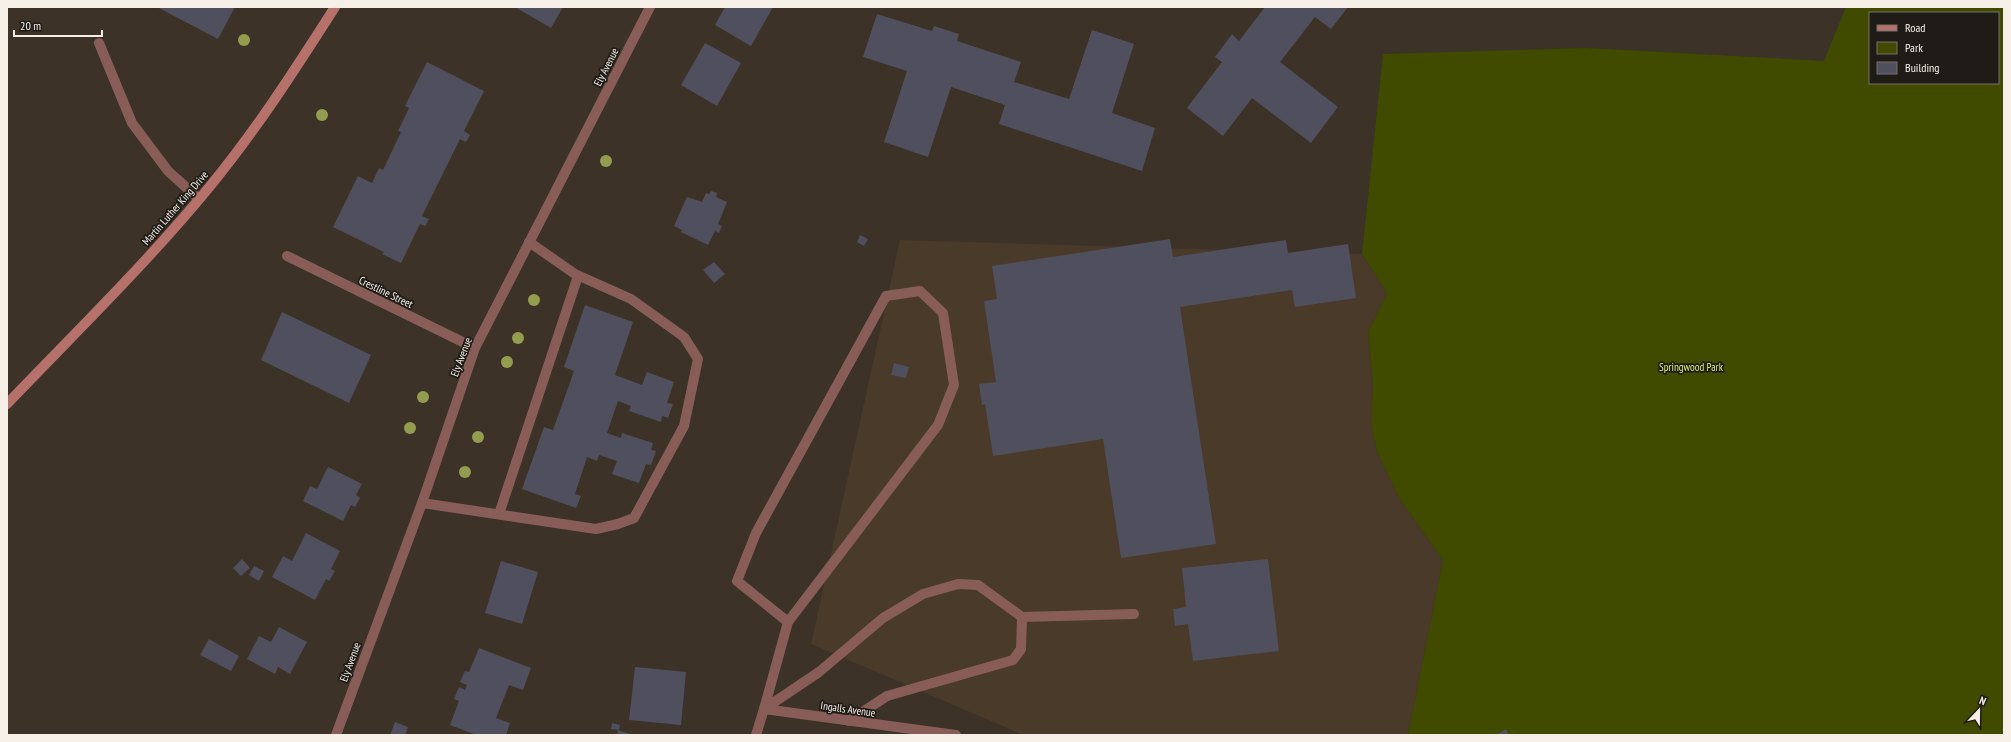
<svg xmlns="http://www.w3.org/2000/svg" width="2011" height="742" viewBox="0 0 2011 742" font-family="'PT Sans Narrow',sans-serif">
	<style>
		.built { fill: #493a29 }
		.green { fill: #404b00; fill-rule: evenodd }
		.building { fill: #504f5d }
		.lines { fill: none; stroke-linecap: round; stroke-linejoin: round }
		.lane { stroke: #885d57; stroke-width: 10 }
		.street { stroke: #885d57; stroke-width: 10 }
		.secondary { stroke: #b6726a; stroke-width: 10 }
		.tree { fill: #939c4f }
		.labels { text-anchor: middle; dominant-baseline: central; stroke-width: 3.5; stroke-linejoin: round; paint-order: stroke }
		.street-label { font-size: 11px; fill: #f6efe8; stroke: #1f1b16 }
		.park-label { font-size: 11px; fill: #daf36f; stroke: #1f1b16 }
	</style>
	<rect width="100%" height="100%" fill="#3c3227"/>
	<path class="built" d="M900 240 1362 254 1387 293 1368 332 1373 383 1371 423 1377 451 1399 498 1443 560 1408 735H1023L811 644Z"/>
	<path class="green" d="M1846 7H2004V735H1408L1443 560 1399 498 1377 451 1371 423 1373 383 1368 332 1387 293 1362 254 1383 54 1586 48 1824 61ZM1870 13H1998V83H1870Z"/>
	<path class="building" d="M157 7H235L218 39Z
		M515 7H563L551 28Z
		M725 7H773L751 46 715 25Z
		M1265 7H1348L1331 29 1315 17 1280 62 1338 107 1311 143 1252 98 1223 136 1187 108 1222 62 1215 57 1232 34 1239 41Z
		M877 14 932 31 934 26 959 34 957 41 1021 62 1014 82 1069 99 1092 30 1134 44 1112 113 1155 128 1142 171 999 124 1005 105 951 87 928 157 884 142 907 71 863 57Z
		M705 43 741 63 717 106 681 85Z
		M427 62 484 91 464 131 470 135 466 142 460 139 422 216 429 219 425 226 420 224 401 263 382 254 384 252 333 227 358 176 372 183 379 168 383 170 401 132 398 131 409 108 405 106Z
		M711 191 717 193 716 197 727 202 718 224 722 226 719 233 715 231 708 245 681 232 682 230 674 226 687 197 702 202 706 193 709 194Z
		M860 235 868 239 864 246 857 242Z
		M1170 239 1173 257 1286 240 1288 253 1348 244 1356 298 1295 307 1292 290 1180 307 1216 544 1121 558 1103 439 993 456 985 404 982 405 979 384 996 382 984 301 997 299 992 266Z
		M714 262 725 274 714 283 703 270Z
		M585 305 633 322 615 375 642 385 647 372 674 382 667 403 673 404 668 418 662 416 661 422 629 411 631 406 618 401 607 433 621 438 622 433 653 443 651 450 656 451 651 465 646 464 639 483 612 474 617 461 599 455 597 461 587 457 575 494 581 496 576 508 522 489 544 427 553 430 574 371 564 367Z
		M282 312 371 355 349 403 261 360Z
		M894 363 909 367 906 378 891 375Z
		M328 467 362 484 356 495 360 498 355 507 351 505 343 521 303 501 310 486 317 489Z
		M306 533 340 551 331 569 335 571 329 581 326 579 315 600 272 577 283 556 292 561Z
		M242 559 250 568 241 576 233 568Z
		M1268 559 1279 651 1193 661 1188 624 1175 626 1173 609 1186 607 1182 568Z
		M501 561 538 572 522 624 485 613Z
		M254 566 264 571 259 581 249 575Z
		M279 627 307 642 290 674 278 667 275 674 247 659 259 636 271 642Z
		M209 639 239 656 231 671 200 655Z
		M479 648 531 668 523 690 509 685 496 718 510 723 506 735H476L450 725 459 701 454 699 459 687 465 690 467 685 460 682 465 671 469 672Z
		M635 667 686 672 681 725 629 720Z
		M395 722 408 727 405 735H390Z
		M612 723 620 725 619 730 611 729Z
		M1506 729 1508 734 1499 735 1498 734Z
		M618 730 633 735H617Z"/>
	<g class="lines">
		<path class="lane" d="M99 43 132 123 168 171 199 199
			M422 503 596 529 618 524 634 518 684 426 698 359 684 337 631 299 575 274 529 242
			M499 514 578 276
			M1022 617 1134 614
			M764 709 788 622 938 425 954 385 943 313 920 291 886 296 756 533 737 581 788 622
			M764 709 819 672 883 618 923 594 958 584 978 585 1022 617 1021 649 1013 660 887 696 849 721"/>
		<path class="street" d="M287 256 475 348
			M336 735 422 503 475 348 650 7
			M756 735 764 709 956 735"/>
		<path class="secondary" d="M7 404C76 332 148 262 211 185 257 129 296 68 335 7"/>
	</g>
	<g class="tree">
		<circle cx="244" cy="40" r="6"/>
		<circle cx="322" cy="115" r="6"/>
		<circle cx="606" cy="161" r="6"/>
		<circle cx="534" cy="300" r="6"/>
		<circle cx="518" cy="338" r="6"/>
		<circle cx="507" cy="362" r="6"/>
		<circle cx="423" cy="397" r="6"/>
		<circle cx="410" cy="428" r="6"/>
		<circle cx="478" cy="437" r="6"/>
		<circle cx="465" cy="472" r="6"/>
	</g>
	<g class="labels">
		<g class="street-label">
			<text transform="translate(606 67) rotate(-63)">Ely Avenue</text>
			<text transform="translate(175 208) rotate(-49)">Martin Luther King Drive</text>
			<text transform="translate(386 292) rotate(26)">Crestline Street</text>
			<text transform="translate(461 357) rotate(-69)">Ely Avenue</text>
			<text transform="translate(350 662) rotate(-70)">Ely Avenue</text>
			<text transform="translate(848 709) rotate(8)">Ingalls Avenue</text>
		</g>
		<g class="park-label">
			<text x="1691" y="367">Springwood Park</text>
		</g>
	</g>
	<rect width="2011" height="742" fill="none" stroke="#f6efe8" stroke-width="16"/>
	<rect x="1869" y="12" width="130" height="72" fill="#1f1b16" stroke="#75706a"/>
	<rect x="1877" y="25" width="20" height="6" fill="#b6726a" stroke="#75706a"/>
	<text x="1905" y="32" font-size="12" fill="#f6efe8">Road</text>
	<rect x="1877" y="42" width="20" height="12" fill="#404b00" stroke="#75706a"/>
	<text x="1905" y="52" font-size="12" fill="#f6efe8">Park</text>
	<rect x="1877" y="62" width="20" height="12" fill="#504f5d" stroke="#75706a"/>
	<text x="1905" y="72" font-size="12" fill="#f6efe8">Building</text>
	<g transform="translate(1979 710) rotate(22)" stroke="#1f1b16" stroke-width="3" paint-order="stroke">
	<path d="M0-3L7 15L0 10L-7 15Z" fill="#f6efe8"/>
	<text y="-6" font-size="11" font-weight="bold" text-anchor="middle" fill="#f6efe8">N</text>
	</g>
	<path d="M14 30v6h88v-6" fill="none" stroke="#f6efe8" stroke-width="2"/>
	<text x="20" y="30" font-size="12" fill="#f6efe8" stroke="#1f1b16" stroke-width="3" paint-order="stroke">20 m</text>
</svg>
